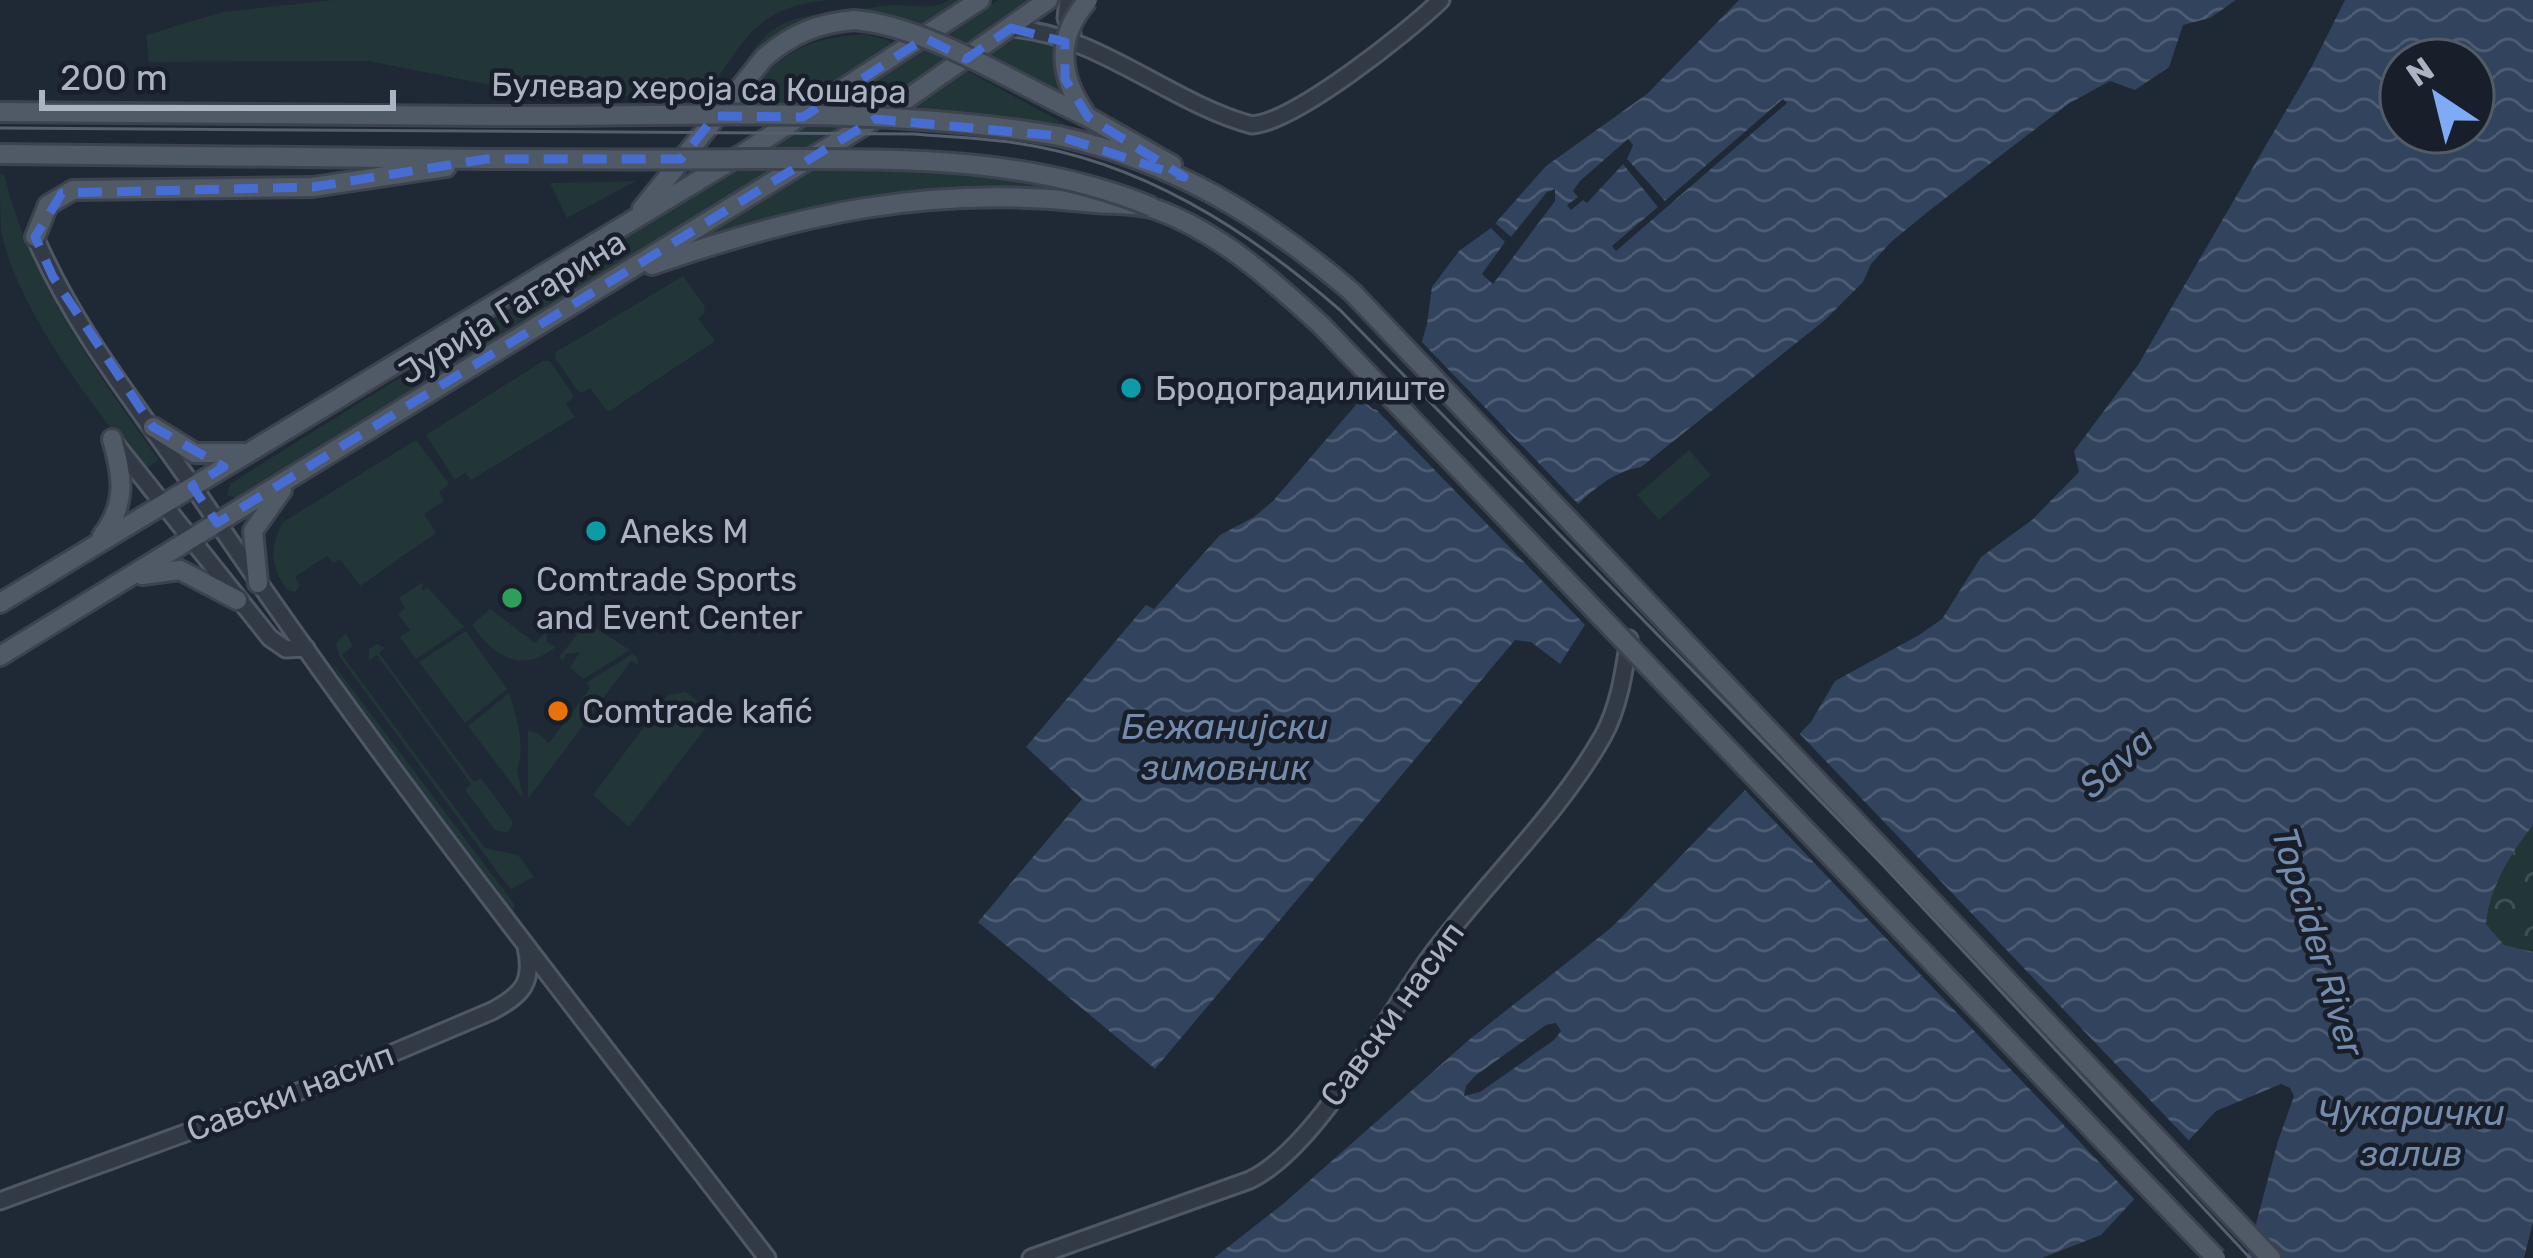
<svg xmlns="http://www.w3.org/2000/svg" width="2533" height="1258" viewBox="0 0 2533 1258" font-family="Rubik,sans-serif">
	<style>
		.grass { fill: #223537 }
		.forest { fill: url(#forest-crowns) }
		.water { fill: url(#water-waves); fill-rule: evenodd }
		.pier { fill: #1f2835 }
		.lines { fill: none; stroke-linecap: round; stroke-linejoin: round }
		.minor-casing { stroke: #505764; stroke-width: 21 }
		.major-casing { stroke: #3c434f; stroke-width: 24 }
		.minor { stroke: #323a46; stroke-width: 15 }
		.major { stroke: #505966; stroke-width: 18 }
		.tram { stroke: #545e6d; stroke-width: 3 }
		.major-bridge-casing { stroke: #3c434f; stroke-width: 24; stroke-linecap: butt }
		.major-bridge { stroke: #505966; stroke-width: 18 }
		.marked { fill: none; stroke: #486dd2; stroke-width: 9; stroke-dasharray: 24 15; stroke-linejoin: round }
		.culture-dot { fill: #0f9aa8; stroke: #181f2a; stroke-width: 4.5 }
		.leisure-dot { fill: #2e9e5b; stroke: #181f2a; stroke-width: 4.5 }
		.food-dot { fill: #e8710a; stroke: #181f2a; stroke-width: 4.5 }
		.labels { text-anchor: middle; dominant-baseline: central; stroke-width: 9; stroke-linejoin: round; paint-order: stroke }
		.street-label { font-size: 33px; fill: #acb4c3; stroke: #181f2a }
		.poi-label { font-size: 33px; fill: #acb4c3; stroke: #181f2a; text-anchor: start }
		.water-label { font-size: 36px; font-style: italic; fill: #748bac; stroke: #181f2a }
	</style>
	<defs>
		<pattern id="forest-crowns" width="20" height="18" patternUnits="userSpaceOnUse" patternTransform="scale(3)"><rect width="20" height="18" fill="#223537"/><path d="M2 6a3 3 0 1 1 6 0M12 15a3 3 0 1 1 6 0" fill="none" stroke="#3f5052"/></pattern>
		<pattern id="water-waves" width="16" height="10" patternUnits="userSpaceOnUse" patternTransform="scale(3)"><rect width="16" height="10" fill="#32435d"/><path d="M0 5q4-4 8 0t8 0" fill="none" stroke="#4d5c73"/></pattern>
	</defs>
	<rect width="100%" height="100%" fill="#1f2835"/>
	<path class="grass" d="M333 0H832C754 5 743 43 702 102L501 87 368 61 149 62 146 35 223 12Z
		M949 0H958L923 24 892 15 831 18 724 95C764 30 770 17 847 11 863 9 879 6 894 5 913 4 933 11 949 0Z
		M998 0H1033L874 110 240 499 227 495 230 484C486 322 745 167 998 0Z
		M1016 32 1056 46 1068 99 981 54Z
		M864 34 888 40 893 45 800 104H749L747 95C783 50 807 39 864 34Z
		M962 68 1065 124 904 107Z
		M805 170 976 172 1062 190 942 189 820 206 679 248Z
		M4 174C31 284 95 369 159 460L145 469C94 410 16 307 1 231 0 213 0 193 0 175Z
		M636 181 567 218 550 183Z
		M683 276 704 305 705 313 698 318 715 341 608 412 590 388 582 393 577 390 555 358 556 352Z
		M543 361H550L572 393 573 398 566 404 575 417 471 480 465 473 455 480 426 435Z
		M416 440 449 484 439 492 444 501 424 514 436 533 360 586 340 559 333 563 327 556 295 577 300 586 295 592 289 591C270 569 269 547 283 522Z
		M1689 450 1711 475 1659 520 1637 495Z
		M423 582 422 591 428 588 464 627 416 659 400 637 410 630 398 614 405 608 399 598Z
		M490 609 535 643 546 632 547 642 556 647C521 674 494 657 472 625Z
		M591 625 630 650 583 679 570 667 580 652 566 654 563 661 559 657 582 628Z
		M466 631 507 689 465 723 419 662Z
		M346 633 353 646 342 655 485 848 518 855 534 877 511 889 504 881 339 656 336 643Z
		M376 644 385 648 379 653 474 782 481 778 513 822 508 833 495 830 465 790 471 784 377 655 369 660V649Z
		M632 654 637 657 639 665 631 661 528 799V731L538 733 549 743 590 688 586 683Z
		M328 657 515 905 513 914 347 689Z
		M685 692 712 711 730 712 718 724 712 720 629 827 593 795 668 695Z
		M509 693C517 718 526 746 517 770L524 800 468 726Z"/>
	<path class="forest" d="M2533 825V952L2530 953 2504 945 2486 924C2490 886 2510 855 2533 825Z"/>
	<path class="water" d="M1739 0H2236L2210 18 2183 25 2169 67 2135 90 2110 81 2068 104 1930 210 1891 242 1871 264 1863 282 1825 320 1641 467C1601 473 1566 515 1544 546L1590 617 1560 664 1531 642 1515 640 1155 1069 978 922 1082 799 1026 747 1146 605 1154 609 1220 535 1254 517 1273 501 1361 399 1373 409 1394 413 1404 403 1427 324 1432 287 1459 251 1491 228 1546 166 1647 94Z
		M2345 0H2533V825C2510 855 2490 886 2486 924L2504 945 2533 952V1222L2524 1258H2247L2278 1141 2294 1096 2290 1088 2281 1084 2216 1111 2101 1235 2042 1258H1214L1283 1204 1470 1039 1612 927 1811 722 1835 681 1919 635 1942 619 1981 557 2032 520 2079 472 2074 451 2138 365 2312 66ZM2401 60H2473V132H2401Z"/>
	<path class="pier" d="M1783 99 1787 103 1616 251 1612 246 1658 207 1623 164 1587 203 1583 200 1571 210 1567 205 1578 197 1573 191 1580 181 1628 139 1633 145 1627 159 1665 201Z
		M1555 189V201L1493 284 1482 274 1505 242 1491 228 1495 223 1511 237 1547 192Z
		M1417 337 1583 509 1571 518 1544 560 1596 619 1589 629 1360 393 1376 403 1393 407Z
		M1796 730 2193 1145 2140 1205 1742 787Z
		M1556 1023 1561 1031 1554 1040 1480 1092 1464 1096 1466 1086 1475 1076 1546 1025Z"/>
	<g class="lines">
		<defs>
			<path id="minor" d="M1068 0 1066 18 1072 33
				M1011 28C1098 34 1170 103 1252 125 1295 122 1408 32 1441 0
				M35 237C76 333 143 413 201 498 377 760 575 1008 767 1258
				M114 442 270 638 286 649 306 648
				M0 1201 322 1083 492 1011C522 995 534 983 526 947
				M1031 1258 1250 1180C1318 1147 1386 1015 1433 953 1488 880 1558 815 1603 736 1619 707 1624 672 1629 639"/>
			<path id="major" d="M0 112 487 116
				M1088 117 1172 165
				M1059 136C1172 161 1265 217 1352 292L2271 1258
				M0 154 486 159
				M642 209 764 58C791 34 819 23 854 20
				M35 237 48 205 73 190 313 187 446 167
				M652 265C800 214 928 185 1085 202 1108 205 1137 202 1158 210 1222 234 1272 280 1322 326
				M153 427 195 453H243
				M102 536C127 504 123 476 112 439
				M142 575 180 570 237 600
				M258 583 253 531 282 490
				M0 603 744 153 980 0
				M0 656 904 101 1048 0"/>
		</defs>
		<use href="#minor" class="minor-casing"/>
		<use href="#major" class="major-casing"/>
		<use href="#minor" class="minor"/>
		<use href="#major" class="major"/>
		<path class="tram" d="M0 128 914 134C948 137 982 138 1016 143 1140 161 1247 229 1340 310L1881 863 2250 1258"/>
		<defs>
			<path id="major-bridge" d="M854 20C929 26 1018 86 1088 117
				M1085 113C1058 74 1056 37 1088 0
				M487 116C676 117 871 104 1059 136
				M486 159C575 159 664 160 753 159 889 159 1023 154 1152 207
				M1322 326 2216 1258"/>
		</defs>
		<use href="#major-bridge" class="major-bridge-casing"/>
		<use href="#major-bridge" class="major-bridge"/>
	</g>
	<path class="marked" d="M1011 28 1065 42V79L1088 117 1184 177 1059 136 875 119 217 523 192 486 224 467 153 427 53 277 35 237 62 193 313 187 486 159H681L715 116 803 117 925 38 966 59Z"/>
	<g class="culture-dot">
		<circle cx="1131" cy="388" r="12"/>
		<circle cx="596" cy="531" r="12"/>
	</g>
	<circle class="leisure-dot" cx="512" cy="598" r="12"/>
	<circle class="food-dot" cx="558" cy="711" r="12"/>
	<g class="labels">
		<g class="street-label">
			<text transform="translate(699 88) rotate(1)">Булевар хероја са Кошара</text>
			<text transform="translate(512 307) rotate(-32)">Јурија Гагарина</text>
			<text transform="translate(1392 1014) rotate(-54)">Савски насип</text>
			<text transform="translate(290 1092) rotate(-21)">Савски насип</text>
		</g>
		<g class="poi-label">
			<text x="1155" y="388">Бродоградилиште</text>
			<text x="620" y="531">Aneks M</text>
			<text x="536" y="579">Comtrade Sports<tspan x="536" dy="38">and Event Center</tspan></text>
			<text x="582" y="711">Comtrade kafić</text>
		</g>
		<g class="water-label">
			<text x="1225" y="726">Бежанијски<tspan x="1225" dy="41">зимовник</tspan></text>
			<text transform="translate(2116 763) rotate(-41)">Sava</text>
			<text transform="translate(2318 942) rotate(73)">Topcider River</text>
			<text x="2411" y="1112">Чукарички<tspan x="2411" dy="41">залив</tspan></text>
		</g>
	</g>
	<g transform="translate(2437 96) rotate(325)"><circle r="57" fill="#181f2a" stroke="#535b67" stroke-width="3"/>
	<path d="M0-9L21 45L0 30L-21 45Z" fill="#7eaaf6"/>
	<text y="-18" font-size="33" font-weight="bold" text-anchor="middle" fill="#acb4c3">N</text>
	</g>
	<path d="M42 90v18h351v-18" fill="none" stroke="#acb4c3" stroke-width="6"/>
	<text x="60" y="90" font-size="36" fill="#acb4c3" stroke="#181f2a" stroke-width="9" paint-order="stroke">200 m</text>
</svg>
